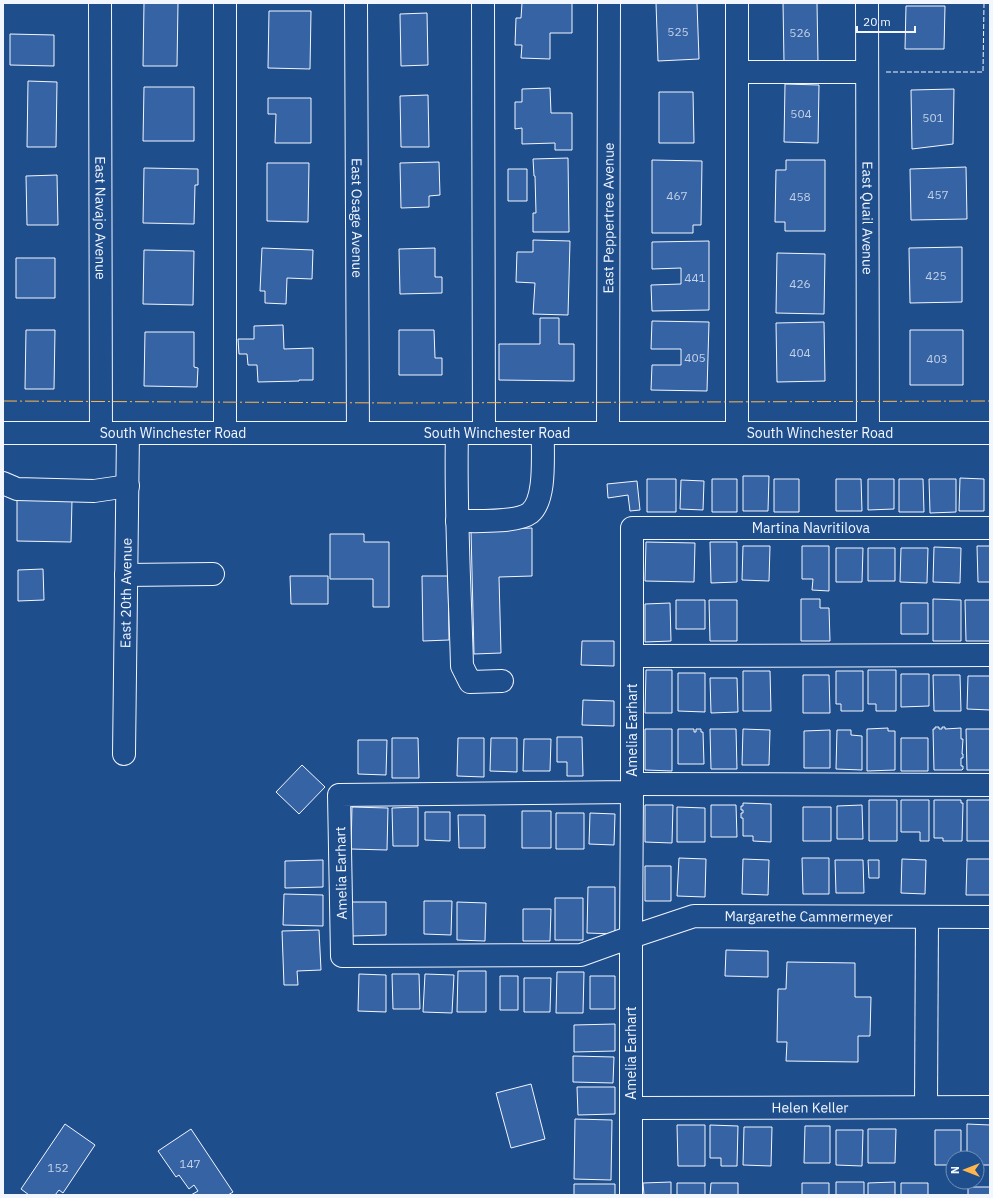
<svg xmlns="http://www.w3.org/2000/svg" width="993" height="1198" viewBox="0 0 993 1198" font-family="'IBM Plex Sans',sans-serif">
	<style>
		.building { fill: #3563a3; stroke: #f2f6ff }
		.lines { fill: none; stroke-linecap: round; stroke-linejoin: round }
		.minor-casing { stroke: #f2f6ff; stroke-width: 24 }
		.minor { stroke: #1f4e8c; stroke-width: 22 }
		.fence { stroke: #f2f6ff; stroke-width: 1; stroke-dasharray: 5 2; stroke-linecap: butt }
		.power { stroke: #ffb74d; stroke-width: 1; stroke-dasharray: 14 3 2 3; stroke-linecap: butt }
		.labels { text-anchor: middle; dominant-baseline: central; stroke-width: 3; stroke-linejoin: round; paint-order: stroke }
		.number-label { font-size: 12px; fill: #c3d1e8 }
		.street-label { font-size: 14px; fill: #f2f6ff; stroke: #1f4e8c }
	</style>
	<rect width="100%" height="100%" fill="#1f4e8c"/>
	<path class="building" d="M144 3H178L177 66H143Z
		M522 3H572V33H550V59L521 58 522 45H515L516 18H521Z
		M656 3H697L699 59 658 61Z
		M783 3H817L818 62H784Z
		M906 6H945L944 49H905Z
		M269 11H311L310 69 268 68Z
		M427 13 428 65 401 66 400 14Z
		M10 34 54 35V66L10 65Z
		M28 81 57 82 56 147H27Z
		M785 84 819 85 818 143 784 142Z
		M144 87H194V141H143Z
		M550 88 551 113H572V150H555V143L522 144V128L515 129V102H522V89Z
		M954 89 953 144 912 149 911 90Z
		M659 92H693L694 143H659Z
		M428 95 429 147H401L400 96Z
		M268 98H311V143H275L276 114H268Z
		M568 158 569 232H533V213H536L535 176H534L533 159Z
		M652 160 702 161 701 225H693V233H652Z
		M786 160H825V231H785V222H775L776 170H786Z
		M439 162 440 195 429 196V207L401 208 400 163Z
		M267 163H309L308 222 267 221Z
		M966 167 967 219 911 220 910 169Z
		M144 168 198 169V185H195L194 224 143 223Z
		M508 169H527V201H508Z
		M57 175 58 225H27L26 176Z
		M533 240 570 241 568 315 533 314 535 283 516 282 517 252H533Z
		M709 241V310L652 311 651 285 681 284V268L652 269V242Z
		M962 247V302L910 303 909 248Z
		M262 248 313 250 312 279 287 278 286 304 265 303V291H260Z
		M435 248V277H442V293L400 294 399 249Z
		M144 250 194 251 193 305 143 304Z
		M777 253 825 254 824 314 776 313Z
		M16 258H55V298H16Z
		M540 318H559V344H574V381L499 380V344H540Z
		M652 321 709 322 707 391 651 390 652 365H681V349H651Z
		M824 322 825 381 777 382 776 323Z
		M283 325 284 349 313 348V380H299V381L258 382 257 365H248L247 354H239L238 339H254V326Z
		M26 330H55L54 389H25Z
		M399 330H434L435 358H442V375H399Z
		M910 330H963V385H910Z
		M145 332H194V367L198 368 197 387 144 386Z
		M743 476H769L768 511H743Z
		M960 478 984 479V511H959Z
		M647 479H676V512H647Z
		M712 479H737V512H712Z
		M774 479H799V512H774Z
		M836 479H861L862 511H836Z
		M868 479H894V509L868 510Z
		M899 479H923L924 512H899Z
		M929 479H956V512L930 513Z
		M681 480 704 481 703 510 680 509Z
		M637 481 640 510 630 511 628 495 608 498 607 484Z
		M17 500H72L71 542 17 541Z
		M532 528V576L499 577 501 653 474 654 471 530Z
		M330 534H364V542H389V607H373V579H330Z
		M646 542 695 543 694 582 645 581Z
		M710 542H737V582L711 583Z
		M743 546H770L769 581 742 580Z
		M802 546H829V591L812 590 813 579H802Z
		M977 546H990V582H978Z
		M934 547 961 548 960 583 933 582Z
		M836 548H863L862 582H836Z
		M868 548H895V581H868Z
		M901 548H928L927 583 900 582Z
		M43 569 44 600 18 601V570Z
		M290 576H328V604H291Z
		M422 576H448L449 640 423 641Z
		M801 599H820V608H829L830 641H801Z
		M933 599 961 600V641H933Z
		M676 600H705V629H676Z
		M709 600H737V641H710Z
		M965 600H990V641H966Z
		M670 603 671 641 645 642V604Z
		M901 603H928V634H901Z
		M582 641H614V666L581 665Z
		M646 670H672V713H645Z
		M868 670H896V711H876V704H868Z
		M743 671H770L771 711H743Z
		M836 671H863V711H841V704H836Z
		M678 673H705V712L678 711Z
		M901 674H929V706L901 707Z
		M803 675H829L830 713H803Z
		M933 675H960L961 711H934Z
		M968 676H990V710L967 709Z
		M710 678H737L738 712 711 713Z
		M583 700 614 701V726L582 725Z
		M935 727H939V729H942V727H945V729L961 728V739H963L962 754H963V758H961V766H963V769L962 770H934L933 729H935Z
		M888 728V731H895V770L867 771V729Z
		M645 729H672V771L645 770Z
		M678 729H694V732H696V729H701V732H703L704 764H678Z
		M710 729H736L737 769H711Z
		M743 729 770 730 769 765H742Z
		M966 729H990V770H967Z
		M830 730V768H804V731Z
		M837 730H851V735L862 736V770L836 769Z
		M557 737H582L583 776H567V762H557Z
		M392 738H418L419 778H392Z
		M458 738H484V777L457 776Z
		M491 738H517V772L490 771Z
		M901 738H928V771H901Z
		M524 739H551L550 771H523Z
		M358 740H387L386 775 358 774Z
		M302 765 325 787 299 814 276 792Z
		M869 800H897V841H869Z
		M901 800H929V841H920V832H901Z
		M934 800H961V803H963L962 841H943V838H934Z
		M967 800H990V841H967Z
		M743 803 771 804V842L753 841V836H743V818H741V813H743V810H741V806H743Z
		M645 805H673L672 843 645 842Z
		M711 805H736L737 837H711Z
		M862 805 863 839H837V806Z
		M352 807 388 808 387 850 351 849Z
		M418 807V846H393L392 808Z
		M677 807 705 808V842H677Z
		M803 807H831V841H803Z
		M522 811H551V848H522Z
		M425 812H450V841L425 840Z
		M556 813H584V849H556Z
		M590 813 615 814 614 845 589 844Z
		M458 815H485V848H459Z
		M679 858 706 859 705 897 677 896Z
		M802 858H829V894H803Z
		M743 859 769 860 768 895 742 894Z
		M902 859 926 860 925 894 901 893Z
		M967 859H990V895H966Z
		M323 860V887L285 888V861Z
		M835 860H863L864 893H836Z
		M868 860H879V878H869Z
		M645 866H671V901H645Z
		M588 887H615V934L587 933Z
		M284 894 323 895V926L283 925Z
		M555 898H583V940H555Z
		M424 901H452L451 935 424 934Z
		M352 902H386V935L352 936Z
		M457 902 486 903 485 941 457 940Z
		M523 909H551L550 941H523Z
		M319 930 321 970 297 971 298 985H284L282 931Z
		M726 950 768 951V977L725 976Z
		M787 962 855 963V997H871L870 1036H858V1062L786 1061 787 1042H777L778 989H786Z
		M458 971H486V1012H457Z
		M557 972H584L583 1013H556Z
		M359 974 386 975V1012L358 1011Z
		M392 974H419L420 1009H393Z
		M425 974 454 975 452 1013 423 1012Z
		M500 976H518V1010H500Z
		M590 976H615V1009H590Z
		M524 978H551L550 1012H524Z
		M615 1024V1051L574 1052V1025Z
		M573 1056 614 1057 613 1083 573 1082Z
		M531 1084 545 1139 511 1148 496 1093Z
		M577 1087H615V1114L578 1115Z
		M575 1119 612 1120 611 1180 574 1179Z
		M65 1124 95 1145 63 1193 59 1190 55 1195H29L21 1189Z
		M967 1124 990 1125V1165H977V1158H967Z
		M677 1125H705V1166H678Z
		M710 1125 738 1126 737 1166H721V1158H710Z
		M805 1126H830V1163H804Z
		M744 1127H772L771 1166 743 1165Z
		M191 1129 233 1192 228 1195H191L198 1191 194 1185 189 1189 179 1175 176 1177 158 1151Z
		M868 1129H896L895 1163H868Z
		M836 1130H863L862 1166 836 1165Z
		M935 1130H961V1158H953V1165H935Z
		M671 1182V1195H644L643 1183Z
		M836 1182H864V1195H836Z
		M895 1182V1195H868V1183Z
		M677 1183H705V1195H677Z
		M711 1183H738V1195H710Z
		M802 1183H829V1195H802Z
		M901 1183H928V1195H901Z
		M574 1184H615V1195H574Z
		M968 1187H990V1195H968Z"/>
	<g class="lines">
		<defs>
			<g id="minor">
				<path id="s1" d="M100 3 101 433"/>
				<path id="s2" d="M356 3 358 433"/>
				<path d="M483 3 484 433"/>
				<path id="s3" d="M867 3 868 433"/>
				<path d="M737 72H867"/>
				<path id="s4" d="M3 433H990"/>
				<path d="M225 433V3"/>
				<path d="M457 433C455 510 460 588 462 666L470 682 502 681"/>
				<path id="s5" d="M608 433 609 3"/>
				<path d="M737 433V3"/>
				<path d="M3 483 17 489 94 491 128 486"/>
				<path d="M457 521C474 521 517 523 530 513 547 499 542 453 543 433"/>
				<path d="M126 575 213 574"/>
				<path d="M632 656 990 655"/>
				<path id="s6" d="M124 754 128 433"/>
				<path d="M632 784 990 785"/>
				<path id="s7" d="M632 792 631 937 694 916 990 917"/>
				<path d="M926 1107 927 917"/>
				<path id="s8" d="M631 1108 990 1107"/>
				<path id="s9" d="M631 1195V937L581 955 342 956 339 795 632 792V528H990"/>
			</g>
		</defs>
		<use href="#minor" class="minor-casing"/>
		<use href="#minor" class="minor"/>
		<path class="fence" d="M886 72H983L984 3"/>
		<path class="power" d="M3 401 399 403 990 401"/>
	</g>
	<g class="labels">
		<g class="number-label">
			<text x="678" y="31">525</text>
			<text x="800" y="32">526</text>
			<text x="801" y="113">504</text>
			<text x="933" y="117">501</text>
			<text x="938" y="194">457</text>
			<text x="677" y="195">467</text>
			<text x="800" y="196">458</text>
			<text x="936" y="275">425</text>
			<text x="695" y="277">441</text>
			<text x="800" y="283">426</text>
			<text x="800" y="352">404</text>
			<text x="695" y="357">405</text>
			<text x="937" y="358">403</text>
			<text x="190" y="1163">147</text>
			<text x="58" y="1167">152</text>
		</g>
		<g class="street-label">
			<text stroke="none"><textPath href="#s1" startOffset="215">East Navajo Avenue</textPath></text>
			<text stroke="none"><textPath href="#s2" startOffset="215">East Osage Avenue</textPath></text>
			<text stroke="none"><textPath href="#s5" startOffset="215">East Peppertree Avenue</textPath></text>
			<text stroke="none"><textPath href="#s3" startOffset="215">East Quail Avenue</textPath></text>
			<text stroke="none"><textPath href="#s4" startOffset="170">South Winchester Road</textPath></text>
			<text stroke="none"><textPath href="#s4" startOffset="494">South Winchester Road</textPath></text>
			<text stroke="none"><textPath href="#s4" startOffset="817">South Winchester Road</textPath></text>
			<text stroke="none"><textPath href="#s9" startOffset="1447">Martina Navritilova</textPath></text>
			<text stroke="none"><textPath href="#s6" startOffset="161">East 20th Avenue</textPath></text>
			<text transform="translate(632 730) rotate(-90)">Amelia Earhart</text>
			<text transform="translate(341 873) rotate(-91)">Amelia Earhart</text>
			<text stroke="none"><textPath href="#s7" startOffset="326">Margarethe Cammermeyer</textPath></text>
			<text transform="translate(631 1053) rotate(-90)">Amelia Earhart</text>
			<text stroke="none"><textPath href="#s8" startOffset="179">Helen Keller</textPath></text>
		</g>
	</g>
	<rect width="993" height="1198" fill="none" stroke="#f2f6ff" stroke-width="8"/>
	<g transform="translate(965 1170) rotate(270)"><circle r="19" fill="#1f4e8c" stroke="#7391ba"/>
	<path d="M0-3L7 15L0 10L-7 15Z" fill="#ffb74d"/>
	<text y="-6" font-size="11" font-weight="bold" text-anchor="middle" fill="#f2f6ff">N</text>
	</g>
	<path d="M857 26v6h58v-6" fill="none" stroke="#f2f6ff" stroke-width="2"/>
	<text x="863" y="26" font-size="12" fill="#f2f6ff" stroke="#1f4e8c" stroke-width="3" paint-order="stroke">20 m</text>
</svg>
